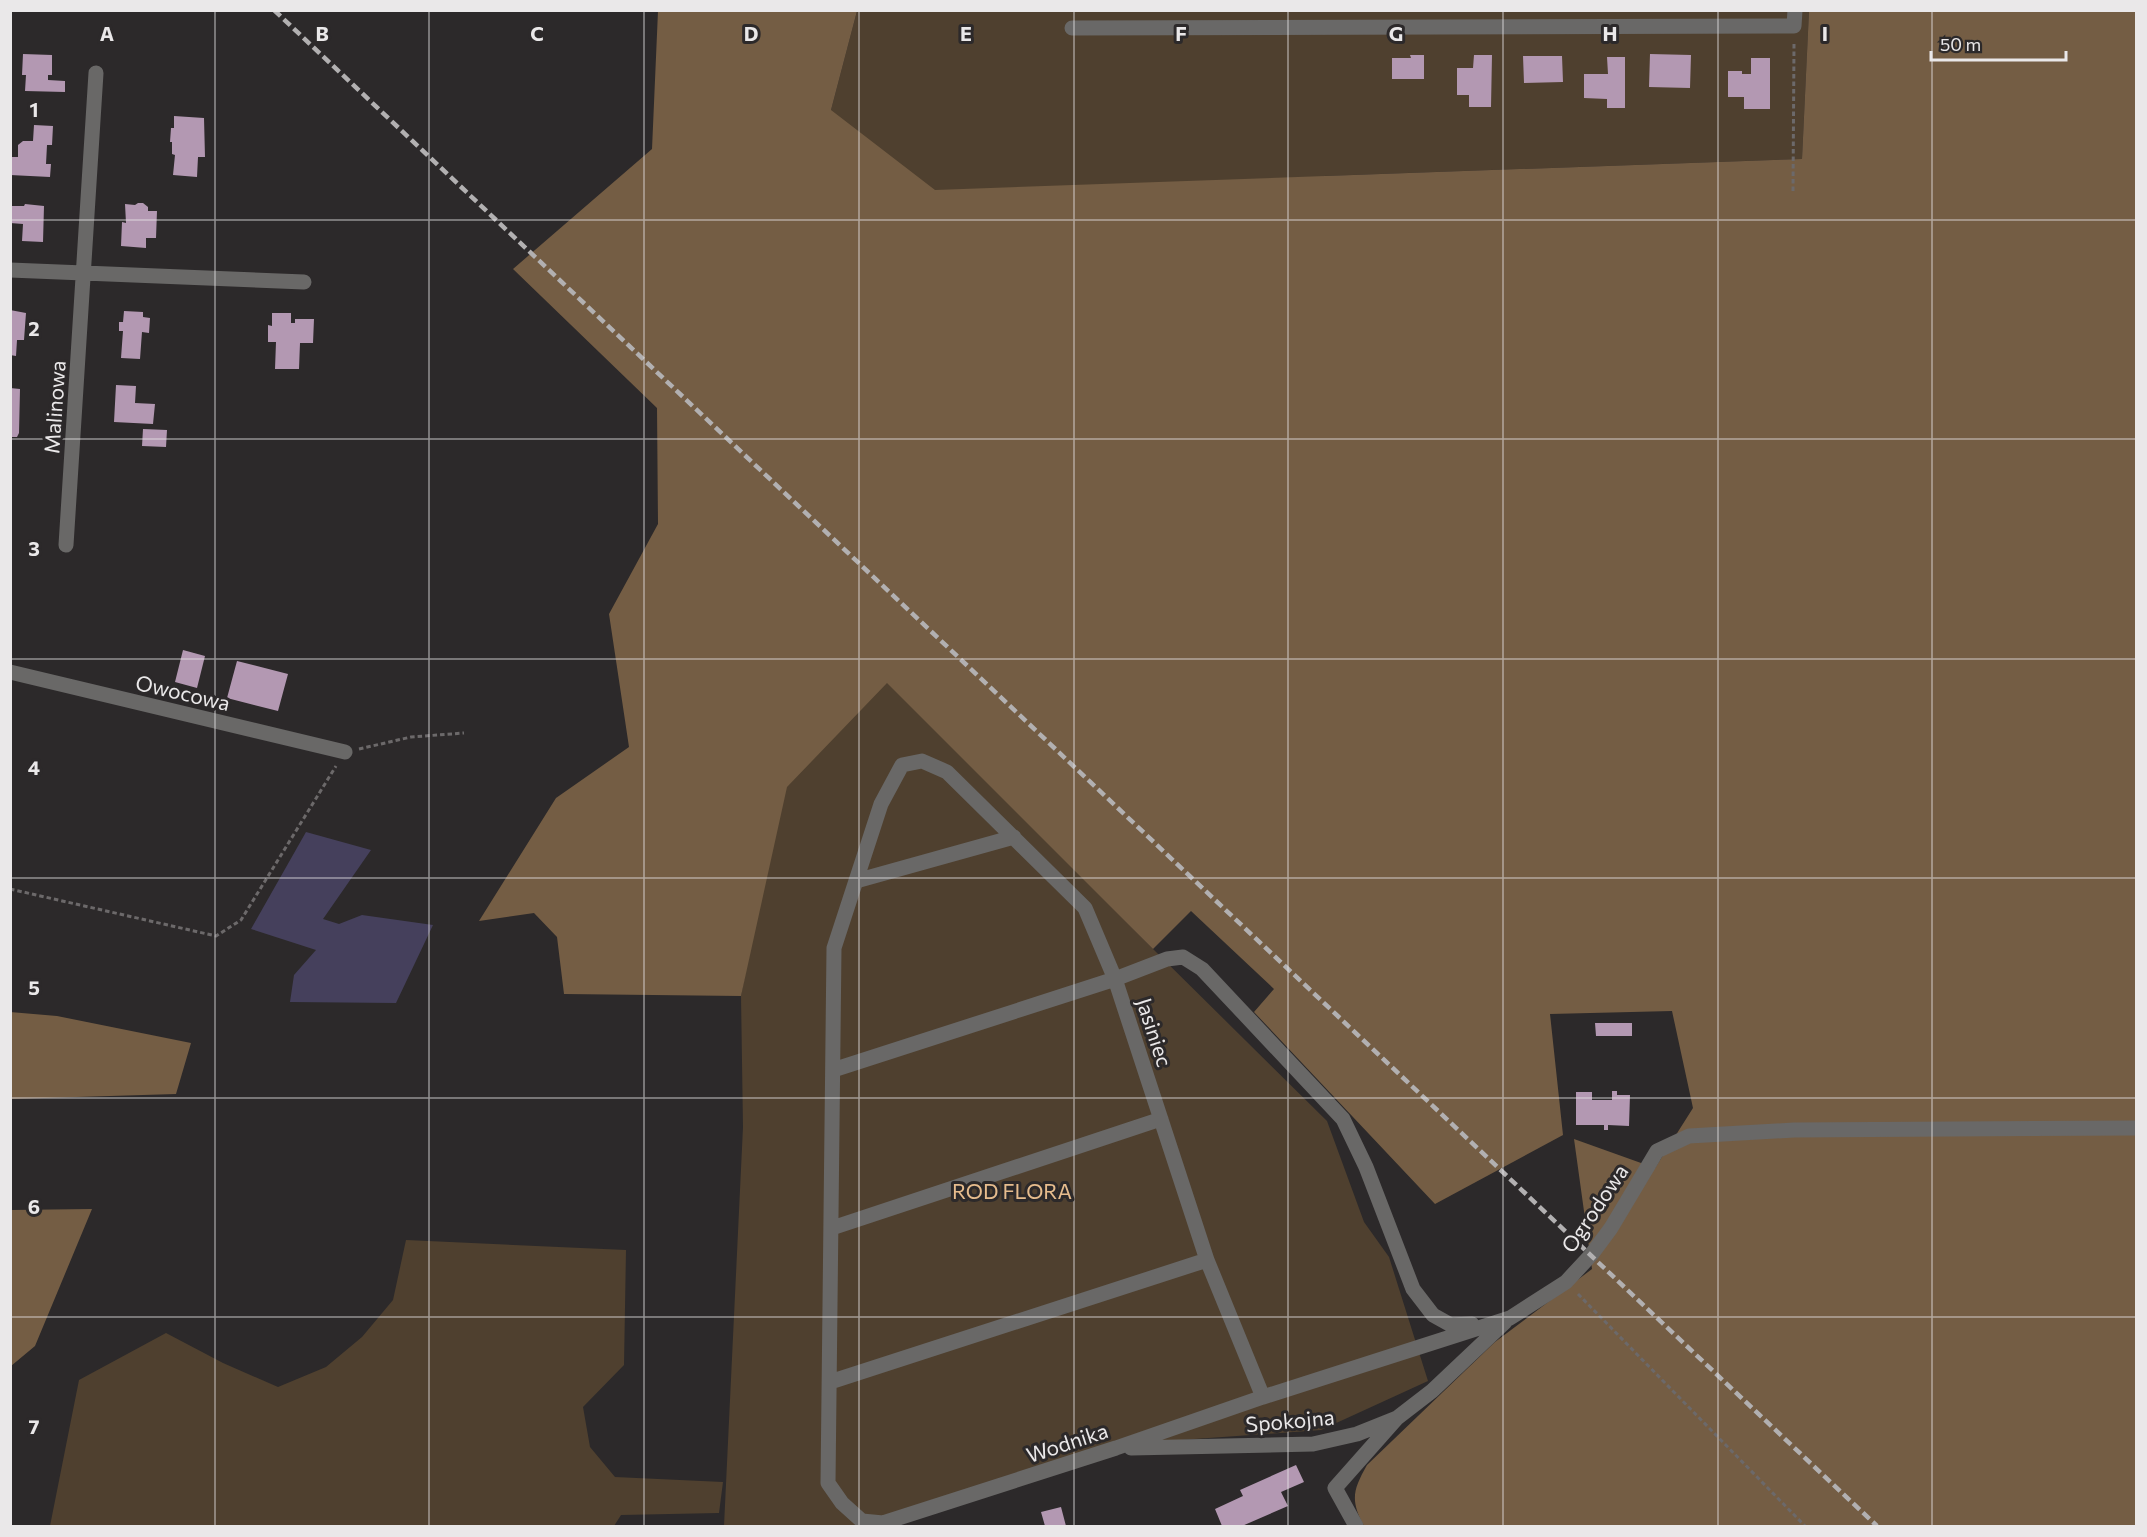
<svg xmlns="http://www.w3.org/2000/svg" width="2147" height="1537" viewBox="0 0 2147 1537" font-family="Commissioner,sans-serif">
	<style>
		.green { fill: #4f402f }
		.forest { fill: #745d44 }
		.water { fill: #45405c }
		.building { fill: #b398b2 }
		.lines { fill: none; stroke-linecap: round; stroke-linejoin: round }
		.path { stroke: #6c696a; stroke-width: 3; stroke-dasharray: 4.5 3; stroke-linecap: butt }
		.minor { stroke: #696867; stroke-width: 15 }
		.rail { stroke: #b2b0b1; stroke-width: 4.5; stroke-dasharray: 9 4.5; stroke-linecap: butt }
		.grid { fill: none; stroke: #eae8e9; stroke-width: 1.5; stroke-opacity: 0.55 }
		.labels { text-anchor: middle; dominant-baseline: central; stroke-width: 6; stroke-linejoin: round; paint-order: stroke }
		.street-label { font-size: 21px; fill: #eae8e9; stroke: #2c292a }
		.park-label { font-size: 21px; fill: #e6bc8d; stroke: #2c292a }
		.grid-label { font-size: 20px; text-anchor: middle; font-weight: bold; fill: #eae8e9; stroke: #2c292a; stroke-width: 6; stroke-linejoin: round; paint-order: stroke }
	</style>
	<rect width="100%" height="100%" fill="#2c292a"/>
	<path class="green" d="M857 11H1809L1802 159 1325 176 871 377 831 110Z
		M889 679 1153 949 1327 1121 1364 1222 1389 1257 1428 1381 1321 1430 1110 1445 861 1526H724L743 1127 741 996 782 783Z
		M406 1240 626 1250 624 1365 583 1407 590 1447 615 1477 723 1482 719 1513 621 1515 614 1526H50L79 1380 166 1333 223 1363 278 1387 326 1367 362 1337 393 1300Z"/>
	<path class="forest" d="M658 11H857L831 110 935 190 1802 159 1809 11H2136V1526H1364C1350 1500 1353 1490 1367 1465L1495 1342 1592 1269 1574 1139 1655 1168 1693 1108 1672 1011 1550 1014 1563 1135 1435 1204 1254 1012 1274 989 1191 911 1153 949 887 683 787 787 741 996 564 994 557 937 534 913 479 921 556 798 629 747 609 614 658 524 657 408 513 269 652 149Z
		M10 1012 57 1016 191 1043 176 1094 11 1099Z
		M92 1209 35 1346 11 1366V1210Z"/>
	<path class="water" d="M306 832 371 850 323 919 339 924 362 915 433 925 396 1003 290 1002 294 975 316 950 251 929Z"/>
	<path class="building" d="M23 54 52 55V75H48V80L65 81V92L25 91 26 75H22Z
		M1650 54 1691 55 1690 88 1649 87Z
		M1410 55H1424V79H1392V58H1411Z
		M1474 55H1492L1491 107H1469V95H1457V68H1473Z
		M1523 56H1562L1563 82 1524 83Z
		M1607 57H1625V108H1607V99L1584 98V74H1608Z
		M1751 58H1770V109H1744V97H1728V71H1742V74H1751Z
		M174 116 204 118 205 157H198L197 177 173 175 175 155 172 154V142H170L171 128H174Z
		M34 125 53 126 52 145H47L46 164H51L50 177 10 175V157H18V145L23 141H33Z
		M138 203H143L148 207V211H157L156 238H146V248L121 246 122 222 126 223 125 204 135 205Z
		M25 204 44 206 43 242 22 241 23 224 10 223V206H24Z
		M10 310 26 313 24 340H17L16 356 10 355Z
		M124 311 143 312V317L150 318 149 333 142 332 140 359 121 358 123 331H119V322H123Z
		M272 313H291V323H295V319H314L313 343H300L299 369H275L276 342H268V325L272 326Z
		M116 385 136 386 135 403 155 404 153 424 114 422Z
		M10 388 20 389 19 433 17 437H10Z
		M143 429 167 430 166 447 142 446Z
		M183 650 205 656 197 688 175 682Z
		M237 661 288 674 278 711 227 698Z
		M1595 1023H1632V1036H1596Z
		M1612 1091H1617V1095H1630L1629 1126 1608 1125V1130H1604V1125H1576V1092H1592V1100H1612Z
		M1296 1465 1304 1482 1281 1492 1288 1506 1242 1526H1222L1215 1509 1243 1496 1240 1490Z
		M1061 1507 1066 1526H1045L1041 1512Z"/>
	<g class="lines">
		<path class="path" d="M1793 191 1794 43
			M359 749 411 737 464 733
			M10 889 216 936 241 920 336 766
			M1578 1294 1805 1526"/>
		<path class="minor" d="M1072 28 1794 26 1795 10
			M10 270 304 282
			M66 545 96 73
			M10 672 345 752
			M856 881 1014 837
			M833 1070 1115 979 1167 959 1183 957 1202 969 1343 1119 1366 1167 1413 1289 1433 1315 1451 1325 1472 1324
			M832 1228 1161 1119
			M830 1382 1207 1260
			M1263 1397 1207 1260 1115 979 1085 908 947 772 922 761 902 765 881 804 834 948 828 1483 842 1503 862 1521 883 1523 1116 1448 1263 1397 1510 1318 1566 1282 1591 1255 1611 1228 1657 1151 1689 1136 1794 1130 2136 1128
			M1397 1418 1432 1391 1505 1322
			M1131 1448 1313 1444 1357 1434 1397 1418 1335 1488 1356 1526"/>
		<path class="rail" d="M274 10 1877 1526"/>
	</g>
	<path class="grid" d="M215 10V1526M429 10V1526M644 10V1526M859 10V1526M1074 10V1526M1288 10V1526M1503 10V1526M1718 10V1526M1932 10V1526M10 220H2136M10 439H2136M10 659H2136M10 878H2136M10 1098H2136M10 1317H2136"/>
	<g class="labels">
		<g class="street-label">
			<text transform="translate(54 407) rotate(-86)">Malinowa</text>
			<text transform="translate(183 692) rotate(13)">Owocowa</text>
			<text transform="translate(1155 1032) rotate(72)">Jasiniec</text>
			<text transform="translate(1594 1208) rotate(-56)">Ogrodowa</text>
			<text transform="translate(1290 1420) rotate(-5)">Spokojna</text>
			<text transform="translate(1067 1442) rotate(-18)">Wodnika</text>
		</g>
		<g class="park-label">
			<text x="1012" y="1190">ROD FLORA</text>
		</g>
	</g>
	<g class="grid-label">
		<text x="107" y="41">A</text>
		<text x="322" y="41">B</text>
		<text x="537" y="41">C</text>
		<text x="751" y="41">D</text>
		<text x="966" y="41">E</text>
		<text x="1181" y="41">F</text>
		<text x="1396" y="41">G</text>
		<text x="1610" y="41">H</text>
		<text x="1825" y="41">I</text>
		<text x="34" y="117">1</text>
		<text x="34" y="336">2</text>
		<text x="34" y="556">3</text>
		<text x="34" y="775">4</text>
		<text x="34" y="995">5</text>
		<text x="34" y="1214">6</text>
		<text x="34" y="1434">7</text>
	</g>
	<rect width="2147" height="1537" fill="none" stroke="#eae8e9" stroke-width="24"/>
	<path d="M1931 51v9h135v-9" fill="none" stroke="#eae8e9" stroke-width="3"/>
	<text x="1940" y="51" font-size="18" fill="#eae8e9" stroke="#2c292a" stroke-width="4.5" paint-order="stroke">50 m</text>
</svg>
